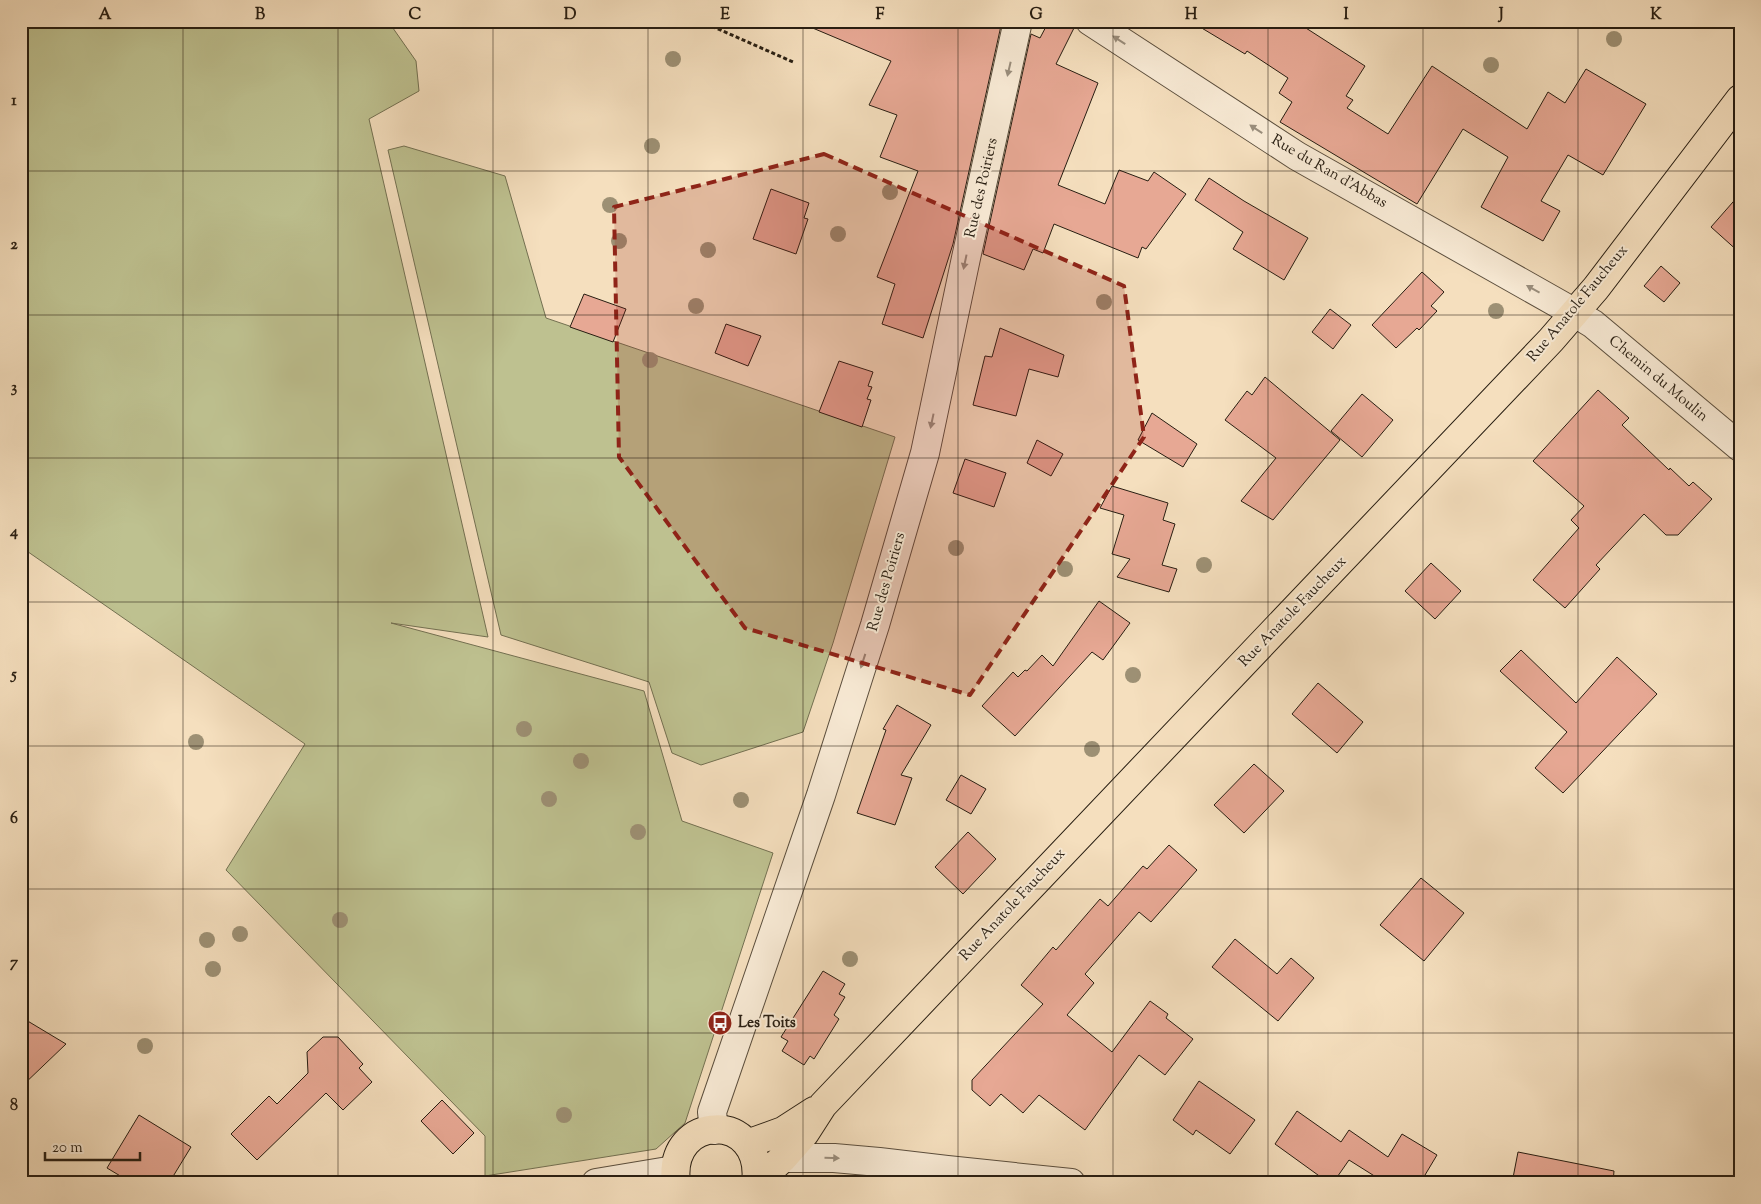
<svg xmlns="http://www.w3.org/2000/svg" width="1761" height="1204" viewBox="0 0 1761 1204" font-family="'Sorts Mill Goudy',serif">
	<style>
		.green { fill: #bec190; stroke: #737051 }
		.building { fill: #e7a894; stroke: #281e12 }
		.lines { fill: none; stroke-linecap: round; stroke-linejoin: round }
		.minor-casing { stroke: #5b4e3d; stroke-width: 30 }
		.major-casing { stroke: #281e12; stroke-width: 30 }
		.path { stroke: #281e12; stroke-width: 3; stroke-dasharray: 4 2.5; stroke-linecap: butt }
		.minor { stroke: #f8ead5; stroke-width: 28 }
		.major { stroke: #f5dfbe; stroke-width: 28 }
		.tree { fill: #9d9074 }
		.oneway { fill: #9a8e7d }
		.marked { fill: #8f2418; fill-opacity: 0.2; stroke: #8f2418; stroke-width: 4; stroke-dasharray: 10 6; stroke-linejoin: round }
		.grid { fill: none; stroke: #281e12; stroke-width: 1; stroke-opacity: 0.55 }
		.labels { text-anchor: middle; dominant-baseline: central; stroke-width: 4; stroke-linejoin: round; paint-order: stroke }
		.street-label { font-size: 15px; fill: #281e12; stroke: #f8ead5 }
		.poi-label { font-size: 15px; font-weight: bold; fill: #281e12; stroke: #f8ead5; text-anchor: start }
		.neatline { fill: none; stroke: #281e12; stroke-width: 2 }
		.grid-label { font-size: 16px; text-anchor: middle; font-weight: bold; fill: #281e12 }
	</style>
	<rect width="100%" height="100%" fill="#f5dfbe"/>
	<filter id="stains"><feTurbulence type="fractalNoise" baseFrequency=".004" numOctaves="4"/><feColorMatrix values="0 0 0 0 .2 0 0 0 0 .09 0 0 0 0 .02 0 0 0 .5 -.17"/></filter>
	<radialGradient id="worn" r=".72"><stop offset=".6" stop-color="#630" stop-opacity="0"/><stop offset="1" stop-color="#630" stop-opacity=".3"/></radialGradient>
	<path class="green" d="M27 21H388L416 61 419 91 369 119 488 637 391 623 644 691 682 821 773 853 685 1123 656 1149 485 1176V1136L226 870 305 744 21 547V71Z
		M404 146 505 176 546 318 895 437 833 643 803 732 701 765 672 753 649 682 501 635 388 150Z"/>
	<path class="building" d="M796 21H1002L953 244 923 338 882 324 895 284 877 277 918 171 880 157 897 115 869 105 891 61Z
		M1049 21H1075V26L1056 64 1098 83 1058 185 1105 204 1119 170 1148 181 1154 172 1186 194 1146 249 1142 247 1138 258 1054 224 1043 253 1033 249 1024 270 983 254 1031 34 1040 38Z
		M1190 21H1295L1365 66 1346 96 1353 100 1347 108 1388 134 1432 66 1527 129 1548 92 1565 103 1586 69 1646 104 1603 175 1568 155 1541 201 1560 211 1543 241 1481 207 1508 157 1463 129 1417 204 1280 122 1292 102 1279 93 1288 78 1247 51 1245 54Z
		M1209 178 1244 201 1308 238 1284 280 1233 249 1243 232 1195 200Z
		M771 189 809 203 804 218 808 219 796 254 753 239Z
		M1740 194V253L1711 227Z
		M1661 266 1680 283 1664 302 1644 286Z
		M1422 272 1444 292 1431 306 1437 311 1419 330 1417 328 1396 348 1372 325Z
		M584 294 626 309 613 342 570 327Z
		M1330 309 1351 325 1333 349 1312 332Z
		M726 324 761 336 748 366 715 353Z
		M1000 328 1064 355 1058 377 1029 369 1016 416 973 405 985 356 992 357Z
		M839 361 873 372 868 386 872 387 867 399 871 400 862 427 819 412Z
		M1265 377 1340 440 1273 520 1241 501 1276 458 1225 420 1247 391 1252 395Z
		M1598 390 1629 418 1622 425 1669 470 1670 468 1689 486 1693 482 1712 499 1678 535H1666L1644 514 1596 565 1600 569 1565 608 1533 580 1579 528 1571 520 1584 506 1533 461Z
		M1362 394 1393 420 1362 457 1331 431Z
		M1152 413 1197 444 1183 467 1138 440Z
		M1037 440 1063 454 1051 476 1027 463Z
		M965 459 1006 473 994 507 953 493Z
		M1112 486 1168 503 1163 520 1175 524 1162 565 1177 569 1169 592 1117 577 1130 559 1112 554 1124 515 1100 508Z
		M1431 563 1461 591 1435 619 1405 591Z
		M1099 601 1130 623 1103 660 1092 652 1015 736 982 706 1013 672 1018 677 1025 670 1027 671 1042 655 1053 666Z
		M1521 650 1576 703 1617 657 1657 694 1563 793 1535 768 1567 732 1500 671Z
		M1318 683 1363 722 1337 753 1292 714Z
		M897 705 931 725 901 775 912 778 895 825 857 813 886 730 883 729Z
		M1254 764 1284 791 1244 833 1214 805Z
		M961 775 986 789 971 814 946 800Z
		M968 832 996 859 963 894 935 867Z
		M1169 845 1197 870 1151 922 1139 912 1085 974 1094 983 1067 1015 1112 1052 1150 1001 1168 1014 1166 1018 1193 1039 1165 1075 1139 1055 1085 1130 1039 1095 1023 1113 1001 1094 990 1106 972 1090V1080L1043 1004 1021 985 1053 947 1056 950 1100 899 1108 906 1143 866 1147 869Z
		M1421 878 1464 913 1424 961 1380 925Z
		M1235 939 1277 974 1291 958 1314 978 1278 1021 1212 967Z
		M823 971 845 984 839 994 845 997 834 1015 839 1019 814 1059 810 1056 804 1065 782 1051 788 1041 781 1037Z
		M21 1017 66 1044 21 1087Z
		M323 1037H338L363 1064 359 1068 372 1082 343 1110 326 1093 257 1160 231 1134 269 1096 277 1104 308 1073 307 1052Z
		M1199 1081 1255 1120 1230 1154 1196 1130 1193 1135 1173 1120Z
		M442 1100 474 1133 453 1154 421 1121Z
		M1297 1111 1341 1142 1349 1130 1388 1157 1402 1134 1437 1155 1422 1180 1427 1183H1373L1376 1177 1349 1160 1333 1183H1329L1275 1144Z
		M139 1115 191 1147 169 1183H132L107 1168Z
		M1518 1152 1614 1171 1613 1183H1512Z"/>
	<g class="lines">
		<defs>
			<path id="minor" d="M1090 21 1297 156 1575 313 1593 324 1740 447
				M714 1130 712 1112 821 795 875 625 925 453 966 258 1018 21
				M783 1158H834L879 1162 947 1170 1071 1183
				M596 1183 674 1170"/>
			<path id="major" d="M747 1144 783 1131 814 1111
				M676 1183C667 1112 765 1111 756 1183
				M756 1183 783 1158 805 1133 823 1105 1551 340 1596 288 1740 99"/>
		</defs>
		<use href="#minor" class="minor-casing"/>
		<use href="#major" class="major-casing"/>
		<path class="path" d="M700 21 793 62"/>
		<use href="#minor" class="minor"/>
		<use href="#major" class="major"/>
	</g>
	<g class="tree">
		<circle cx="1614" cy="39" r="8"/>
		<circle cx="673" cy="59" r="8"/>
		<circle cx="1491" cy="65" r="8"/>
		<circle cx="652" cy="146" r="8"/>
		<circle cx="890" cy="192" r="8"/>
		<circle cx="610" cy="205" r="8"/>
		<circle cx="838" cy="234" r="8"/>
		<circle cx="619" cy="241" r="8"/>
		<circle cx="708" cy="250" r="8"/>
		<circle cx="1104" cy="302" r="8"/>
		<circle cx="696" cy="306" r="8"/>
		<circle cx="1496" cy="311" r="8"/>
		<circle cx="650" cy="360" r="8"/>
		<circle cx="956" cy="548" r="8"/>
		<circle cx="1204" cy="565" r="8"/>
		<circle cx="1065" cy="569" r="8"/>
		<circle cx="1133" cy="675" r="8"/>
		<circle cx="524" cy="729" r="8"/>
		<circle cx="196" cy="742" r="8"/>
		<circle cx="1092" cy="749" r="8"/>
		<circle cx="581" cy="761" r="8"/>
		<circle cx="549" cy="799" r="8"/>
		<circle cx="741" cy="800" r="8"/>
		<circle cx="638" cy="832" r="8"/>
		<circle cx="340" cy="920" r="8"/>
		<circle cx="240" cy="934" r="8"/>
		<circle cx="207" cy="940" r="8"/>
		<circle cx="850" cy="959" r="8"/>
		<circle cx="213" cy="969" r="8"/>
		<circle cx="145" cy="1046" r="8"/>
		<circle cx="564" cy="1115" r="8"/>
	</g>
	<defs><path id="oneway-solid" d="M-6-.8H1V-3.2L6.5 0L1 3.2V.8H-6Z" transform="scale(1.25)"/></defs>
	<g class="oneway">
		<use href="#oneway-solid" transform="translate(1119 40) rotate(-147)"/>
		<use href="#oneway-solid" transform="translate(1009 69) rotate(103)"/>
		<use href="#oneway-solid" transform="translate(1256 129) rotate(-147)"/>
		<use href="#oneway-solid" transform="translate(965 262) rotate(102)"/>
		<use href="#oneway-solid" transform="translate(1533 289) rotate(-151)"/>
		<use href="#oneway-solid" transform="translate(932 421) rotate(102)"/>
		<use href="#oneway-solid" transform="translate(863 661) rotate(108)"/>
		<use href="#oneway-solid" transform="translate(832 1158) rotate(2)"/>
	</g>
	<path class="marked" d="M824 154 1124 286 1144 437 970 695 745 628 619 457 614 207Z"/>
	<path class="grid" d="M183 21V1183M338 21V1183M493 21V1183M648 21V1183M803 21V1183M958 21V1183M1113 21V1183M1268 21V1183M1423 21V1183M1578 21V1183M21 171H1740M21 315H1740M21 458H1740M21 602H1740M21 746H1740M21 889H1740M21 1033H1740"/>
	<defs>
		<symbol id="bus-disc" viewBox="-11 -11 22 22"><circle r="9.5" fill="#8f2418" stroke="#f8ead5"/><path d="M-5-6H5V4H4V6H2V4H-2V6H-4V4H-5ZM-3.5-4V0h7V-4ZM-3.5 1.2v1.5H-2V1.2ZM2 1.2v1.5H3.5V1.2Z" fill="#fff"/></symbol>
	</defs>
	<g fill-rule="evenodd">
		<use href="#bus-disc" x="706" y="1009" width="28" height="28"/>
	</g>
	<g class="labels">
		<g class="street-label">
			<text transform="translate(1329 172) rotate(30)">Rue du Ran d'Abbas</text>
			<text transform="translate(982 188) rotate(-77)">Rue des Poiriers</text>
			<text transform="translate(1578 304) rotate(-50)">Rue Anatole Faucheux</text>
			<text transform="translate(1658 379) rotate(40)">Chemin du Moulin</text>
			<text transform="translate(887 582) rotate(-74)">Rue des Poiriers</text>
			<text transform="translate(1293 612) rotate(-46)">Rue Anatole Faucheux</text>
			<text transform="translate(1013 905) rotate(-47)">Rue Anatole Faucheux</text>
		</g>
		<g class="poi-label">
			<text x="738" y="1023">Les Toits</text>
		</g>
	</g>
	<rect width="1761" height="1204" fill="none" stroke="#f5dfbe" stroke-width="55"/>
	<path d="M45 1152v8h95v-8" fill="none" stroke="#281e12" stroke-width="2.5"/>
	<text x="52" y="1152" font-size="15" fill="#281e12" stroke="#f8ead5" stroke-width="4" paint-order="stroke">20 m</text>
	<rect x="28" y="28" width="1706" height="1148" class="neatline"/>
	<g class="grid-label">
		<text x="105" y="19">A</text>
		<text x="260" y="19">B</text>
		<text x="415" y="19">C</text>
		<text x="570" y="19">D</text>
		<text x="725" y="19">E</text>
		<text x="880" y="19">F</text>
		<text x="1036" y="19">G</text>
		<text x="1191" y="19">H</text>
		<text x="1346" y="19">I</text>
		<text x="1501" y="19">J</text>
		<text x="1656" y="19">K</text>
		<text x="14" y="105">1</text>
		<text x="14" y="249">2</text>
		<text x="14" y="392">3</text>
		<text x="14" y="536">4</text>
		<text x="14" y="679">5</text>
		<text x="14" y="823">6</text>
		<text x="14" y="967">7</text>
		<text x="14" y="1110">8</text>
	</g>
	<rect width="100%" height="100%" filter="url(#stains)"/>
	<rect width="100%" height="100%" fill="url(#worn)"/>
</svg>
